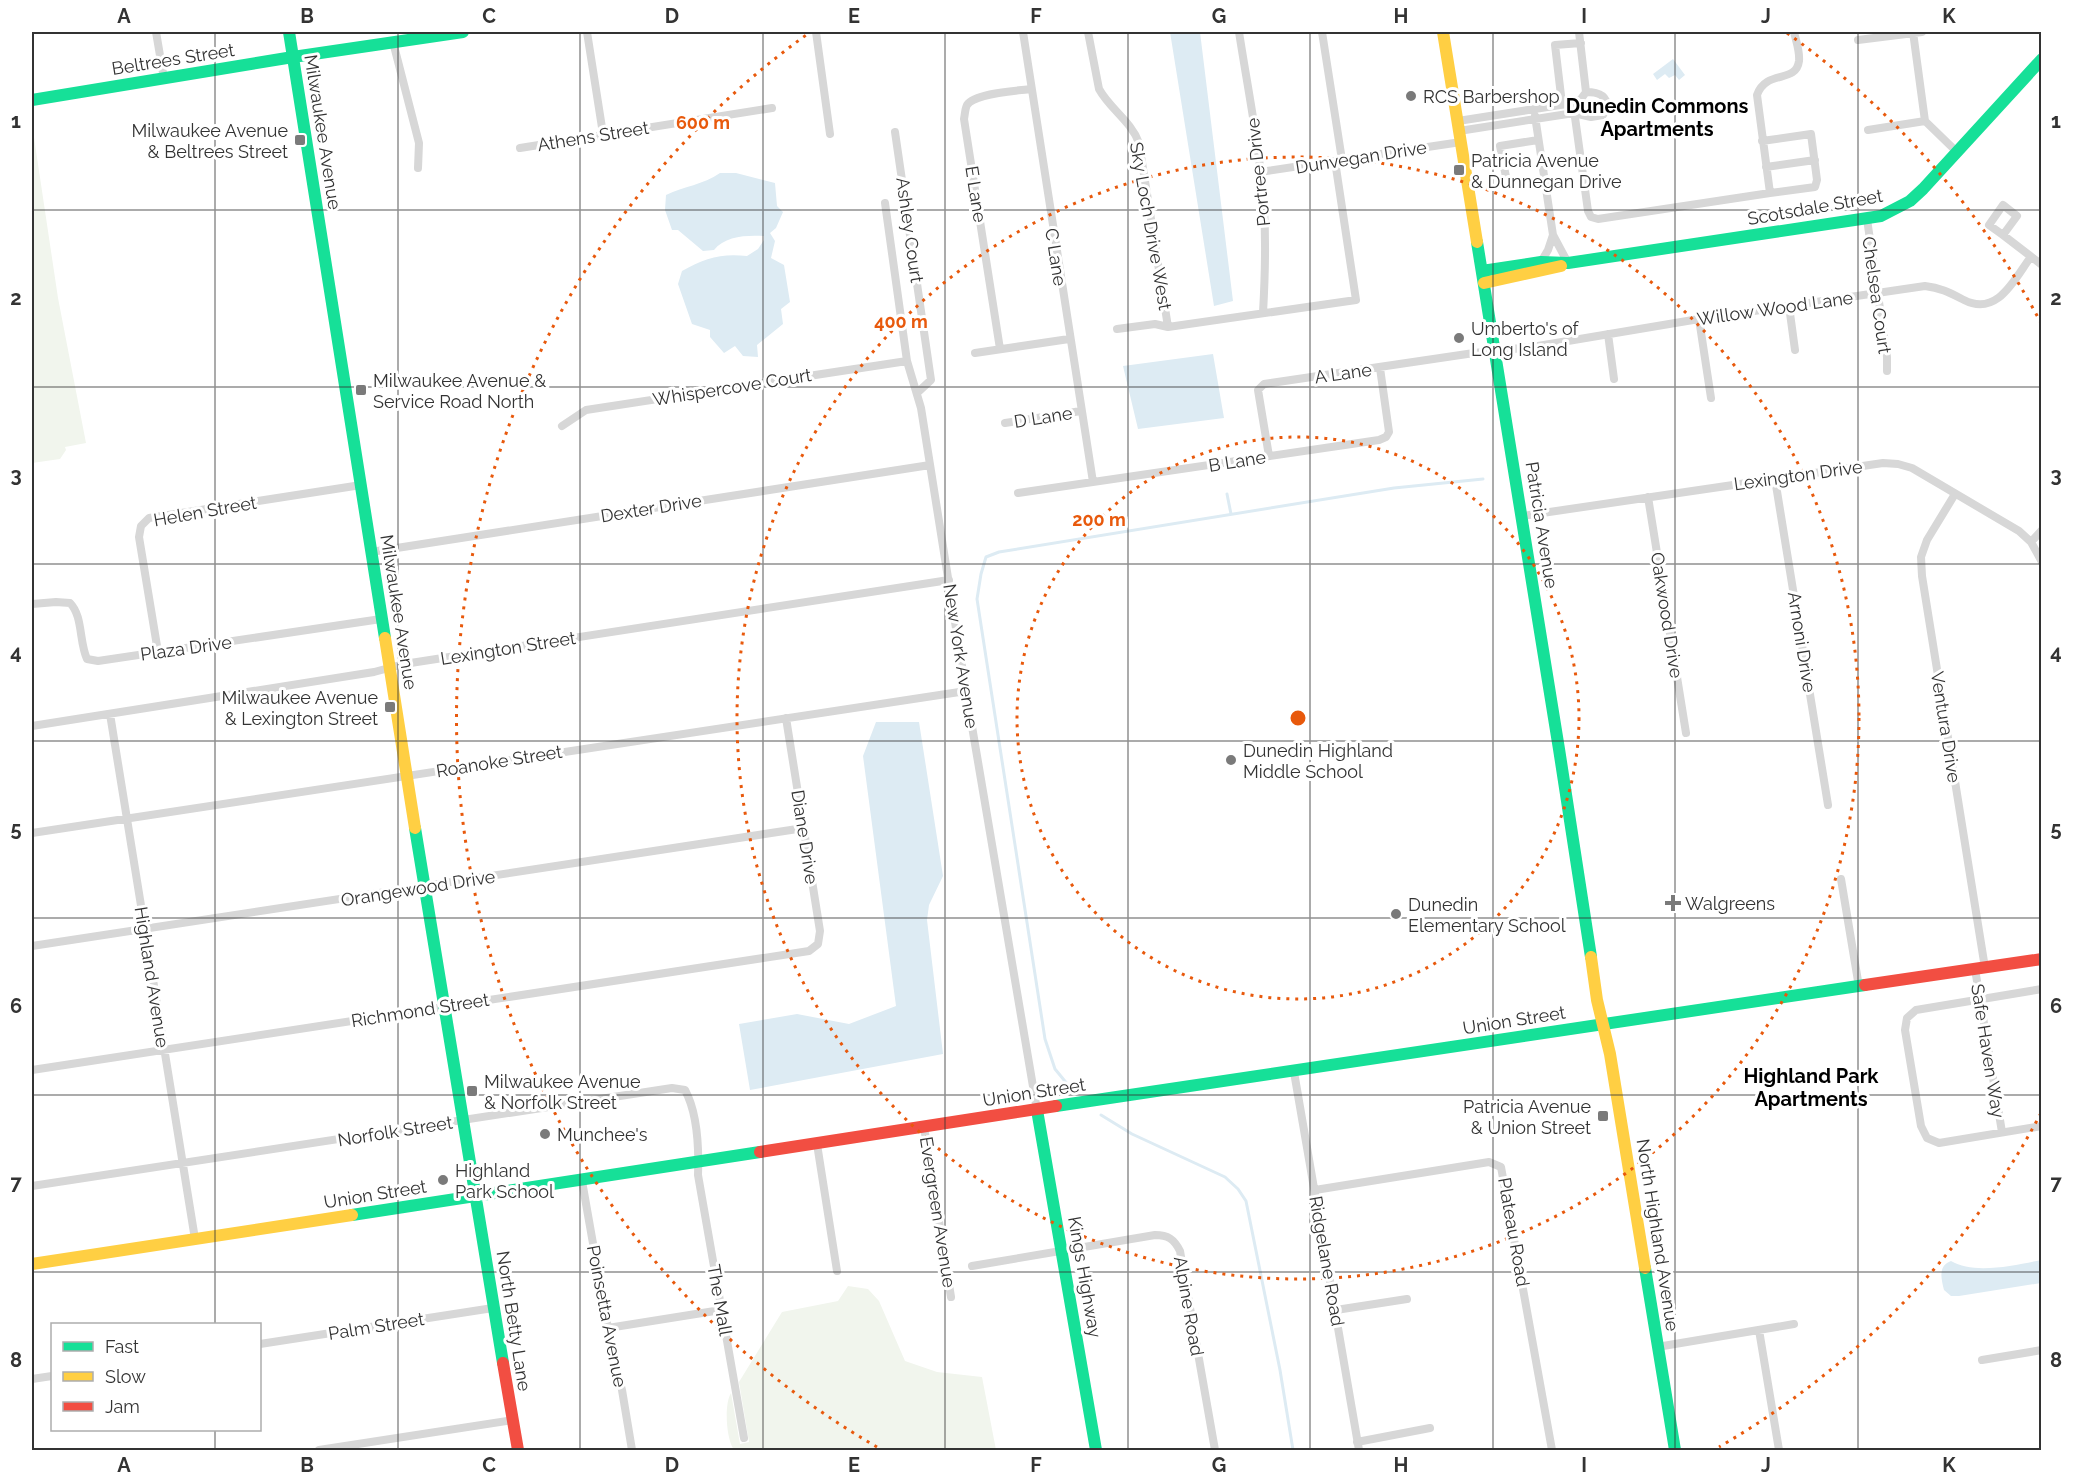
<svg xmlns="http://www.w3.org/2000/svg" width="2073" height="1482" viewBox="0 0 2073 1482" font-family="Raleway,sans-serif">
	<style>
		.green { fill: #f1f5ed }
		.water { fill: #ddebf3 }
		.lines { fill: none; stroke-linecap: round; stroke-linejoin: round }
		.stream { stroke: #ddebf3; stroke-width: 3 }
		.street { stroke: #d7d7d7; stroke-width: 8 }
		.fast { stroke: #16e098; stroke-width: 12 }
		.slow { stroke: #ffcf43; stroke-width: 12 }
		.jam { stroke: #f24e42; stroke-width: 12 }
		.grid { fill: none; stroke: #333; stroke-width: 1.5; stroke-opacity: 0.55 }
		.ring { fill: none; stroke: #e8590c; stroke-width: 3; stroke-dasharray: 3 6 }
		.poi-dot { fill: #7a7a7a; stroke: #fff; stroke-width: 2 }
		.labels { text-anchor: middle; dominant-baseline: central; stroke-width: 6; stroke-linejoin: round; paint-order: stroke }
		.street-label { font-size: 18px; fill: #333; stroke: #fff }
		.poi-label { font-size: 18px; fill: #333; stroke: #fff; text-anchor: start }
		.neighbourhood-label { font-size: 20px; font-weight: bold; fill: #000; stroke: #fff }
		.centre { fill: #e8590c; stroke: #fff; stroke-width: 3 }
		.ring-label { font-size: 18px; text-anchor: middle; font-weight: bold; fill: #e8590c; stroke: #fff; stroke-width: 6; stroke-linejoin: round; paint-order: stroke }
		.neatline { fill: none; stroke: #333; stroke-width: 2 }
		.grid-label { font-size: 20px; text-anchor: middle; font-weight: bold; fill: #333 }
	</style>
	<rect width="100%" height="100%" fill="#fff"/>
	<path class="green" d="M32 124 58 298 86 443 65 447 66 450 60 459 32 463Z
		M848 1286 868 1289 879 1301 905 1361 937 1372 982 1377 996 1450H734C726 1439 724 1404 731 1393L740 1444 749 1442 739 1382 782 1312 838 1301Z"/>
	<path class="water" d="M1170 32H1200L1233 301 1214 306Z
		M1673 59 1685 75 1679 80 1675 75 1669 78 1665 74 1657 80 1653 74Z
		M720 173H736L775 183 777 206 783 212 776 228 770 233 775 241 771 258 784 265 790 302 781 309 783 324 757 345 758 357 743 356 735 346 724 353 710 337V330L692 324 678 284 682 271C704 258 722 253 747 256L758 249 764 240V236C746 235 725 236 714 250L703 251 678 230H672L665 210 666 195C684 186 703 185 720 173Z
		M1213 354 1224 418 1138 429 1123 366Z
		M876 722H919L943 876 929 905 927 920 943 1054 750 1090 739 1024 797 1014 849 1024 896 1006 863 756Z
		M2041 1260V1283L1959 1296H1951L1944 1290C1941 1278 1938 1266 1951 1261 1974 1275 2016 1265 2041 1260Z"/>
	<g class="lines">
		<path class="stream" d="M1227 494 1231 514
			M1073 1091 1055 1069 1045 1039 977 599 981 574 986 557 999 552 1394 488 1483 479
			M1101 1115 1132 1134 1225 1177 1238 1189 1246 1201 1280 1370 1293 1450"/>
		<path class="street" d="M156 32 164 79
			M587 32 603 134
			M816 32 830 134
			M1023 32 1093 482
			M1088 32 1099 89C1110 109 1131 121 1139 143L1168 327
			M1239 32C1248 90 1260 149 1264 208 1266 243 1265 278 1263 313
			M1322 32 1342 160
			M1913 32 1925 121
			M1858 40 1922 32
			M393 42 419 143 418 168
			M1573 103 1588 211 1591 217 1598 219 1770 193 1757 95C1766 69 1796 84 1799 61 1800 51 1796 41 1794 32
			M1562 104 1555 45 1581 43
			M1535 116 1553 235 1568 263
			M1458 121 1573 103 1581 99 1586 92 1579 32
			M1925 121 1957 152
			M1868 130 1925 121
			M1459 131 1574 113 1591 117 1603 115 1607 107C1607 94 1597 92 1586 92
			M895 132 931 380 917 393
			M1762 141 1811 134 1817 180 1815 187 1770 193
			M520 148 772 108
			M1766 167 1815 160
			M1260 172 1461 142
			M1506 177 1500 146 1538 140
			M885 203 907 361 921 408 966 691 1037 1110
			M2003 205 2017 216 2003 235 1989 225Z
			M1867 219 1887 357V371
			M2003 235 2042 265
			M1541 262 1548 250 1553 235
			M1789 306 1795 350
			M1699 319 1711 398
			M1117 329 1155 324 1168 327 1356 300 1335 161
			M1608 334 1614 379
			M1000 349 964 119C965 114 965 109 967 105 975 93 1016 91 1031 89
			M975 353 1069 339
			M1005 423 1081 411
			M562 426 586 410 907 361
			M1269 456 1258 390 1264 384 1474 353 1532 347 1699 319 1925 286C1941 288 1950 293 1964 300 1997 317 2014 280 2030 258
			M1775 479 1828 805
			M1018 493 1379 440 1386 437 1389 432 1380 368
			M1955 494 1927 540 1921 557 1922 576 1985 968
			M1648 497 1686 733
			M1522 516 1883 463 1898 464 1912 468 2019 531 2031 542 2042 562
			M2031 542 2042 530
			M371 552 930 465
			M32 604 56 602 70 603C83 616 79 642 87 659L98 661 381 619
			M158 652 139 537 141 526 149 518 361 485
			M110 714 195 1239
			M32 726 374 672 404 664 949 580
			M32 833 966 691
			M1841 879 1859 987
			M32 946 804 828
			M1975 969 2002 1132
			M2042 989 1916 1010 1907 1018 1905 1030 1921 1126 1927 1138 1939 1143 2042 1126
			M32 1070 809 951 818 944 820 931 786 718
			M1294 1072 1359 1450
			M924 1127 951 1297
			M817 1144 837 1271
			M582 1181 613 1357 622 1390 632 1450
			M32 1186 672 1088 685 1090C698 1114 699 1147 698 1175L744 1438
			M1315 1190 1489 1162 1501 1167 1552 1450
			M972 1266 1155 1235C1168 1235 1174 1239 1180 1251L1215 1450
			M1336 1310 1407 1299
			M608 1328 721 1310
			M1759 1330 1779 1450
			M260 1344 493 1308
			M1657 1347 1794 1324
			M1982 1360 2042 1350
			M32 1379 52 1376
			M1357 1442 1430 1428
			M319 1450 513 1420"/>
		<path class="fast" d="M289 32 385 638
			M32 100 293 57 463 32
			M1477 242 1559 749 1591 957
			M1482 271 1541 262 1568 263 1881 216 1910 201 1923 189 2042 59
			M415 828 503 1363
			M1056 1106 1865 985
			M1037 1110 1096 1450
			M352 1215 760 1152
			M1645 1268 1675 1450"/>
		<path class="slow" d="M1443 32 1477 242
			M1484 283 1561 266
			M385 638 415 828
			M1591 957 1597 1000 1610 1054 1645 1268
			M32 1264 352 1215"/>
		<path class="jam" d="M1865 985 2042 959
			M760 1152 1056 1106
			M503 1363 518 1450"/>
	</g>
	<path class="grid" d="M215 32V1324M398 32V1450M580 32V1450M763 32V1450M945 32V1450M1128 32V1450M1310 32V1450M1493 32V1450M1675 32V1450M1858 32V1450M32 210H2042M32 387H2042M32 564H2042M32 741H2042M32 918H2042M32 1095H2042M32 1272H2042M215 1430V1450"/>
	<g class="ring">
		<circle cx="1298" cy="718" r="281"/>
		<circle cx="1298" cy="718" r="561"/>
		<path d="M2041 1113A842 842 0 0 1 1719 1447M877 1447A842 842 0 0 1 809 33M1787 33A842 842 0 0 1 2041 323"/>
	</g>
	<g class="poi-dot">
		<circle cx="1411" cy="96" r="6"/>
		<rect x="294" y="134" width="12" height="12" rx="3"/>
		<rect x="1453" y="164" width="12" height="12" rx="3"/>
		<circle cx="1459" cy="338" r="6"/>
		<rect x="355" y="384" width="12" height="12" rx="3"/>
		<rect x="384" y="701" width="12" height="12" rx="3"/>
		<circle cx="1231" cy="760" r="6"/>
		<path d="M1670 894h6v6h6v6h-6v6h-6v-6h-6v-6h6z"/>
		<circle cx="1396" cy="914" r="6"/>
		<rect x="466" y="1085" width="12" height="12" rx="3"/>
		<rect x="1597" y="1110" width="12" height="12" rx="3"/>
		<circle cx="545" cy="1134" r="6"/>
		<circle cx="443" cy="1180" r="6"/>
	</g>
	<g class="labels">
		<g class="street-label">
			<text transform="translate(173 59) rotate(-9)">Beltrees Street</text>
			<text transform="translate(323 132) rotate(81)">Milwaukee Avenue</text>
			<text transform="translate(593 136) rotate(-9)">Athens Street</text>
			<text transform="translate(1361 157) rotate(-9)">Dunvegan Drive</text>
			<text transform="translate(1258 172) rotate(-96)">Portree Drive</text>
			<text transform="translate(976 194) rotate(81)">E Lane</text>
			<text transform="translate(1815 207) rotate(-10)">Scotsdale Street</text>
			<text transform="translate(1151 226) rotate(80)">Sky Loch Drive West</text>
			<text transform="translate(910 230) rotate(82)">Ashley Court</text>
			<text transform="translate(1056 257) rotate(81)">C Lane</text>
			<text transform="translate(1877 295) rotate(82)">Chelsea Court</text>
			<text transform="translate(1775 308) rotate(-8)">Willow Wood Lane</text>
			<text transform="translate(1343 373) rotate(-8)">A Lane</text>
			<text transform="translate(732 387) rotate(-9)">Whispercove Court</text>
			<text transform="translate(1043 417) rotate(-9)">D Lane</text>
			<text transform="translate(1237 461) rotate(-9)">B Lane</text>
			<text transform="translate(1798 475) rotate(-8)">Lexington Drive</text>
			<text transform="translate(651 508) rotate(-9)">Dexter Drive</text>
			<text transform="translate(205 511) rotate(-10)">Helen Street</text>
			<text transform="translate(1542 525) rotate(81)">Patricia Avenue</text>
			<text transform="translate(399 612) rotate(81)">Milwaukee Avenue</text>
			<text transform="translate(1667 615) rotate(81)">Oakwood Drive</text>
			<text transform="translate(1802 642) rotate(81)">Arnoni Drive</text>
			<text transform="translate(186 648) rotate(-8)">Plaza Drive</text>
			<text transform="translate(508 648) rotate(-9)">Lexington Street</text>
			<text transform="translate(961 656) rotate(81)">New York Avenue</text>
			<text transform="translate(1946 727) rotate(81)">Ventura Drive</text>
			<text transform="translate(499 761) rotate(-9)">Roanoke Street</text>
			<text transform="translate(805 837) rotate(81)">Diane Drive</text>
			<text transform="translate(418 888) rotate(-9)">Orangewood Drive</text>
			<text transform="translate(152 977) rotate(81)">Highland Avenue</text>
			<text transform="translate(420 1010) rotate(-9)">Richmond Street</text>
			<text transform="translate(1514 1020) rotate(-9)">Union Street</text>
			<text transform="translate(1988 1051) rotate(81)">Safe Haven Way</text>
			<text transform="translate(1034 1092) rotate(-9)">Union Street</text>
			<text transform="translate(395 1131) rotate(-9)">Norfolk Street</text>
			<text transform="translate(375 1194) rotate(-9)">Union Street</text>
			<text transform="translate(938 1212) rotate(81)">Evergreen Avenue</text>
			<text transform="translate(1514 1232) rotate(80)">Plateau Road</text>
			<text transform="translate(1658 1235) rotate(81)">North Highland Avenue</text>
			<text transform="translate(1327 1261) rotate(80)">Ridgelane Road</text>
			<text transform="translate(1085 1277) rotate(80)">Kings Highway</text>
			<text transform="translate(720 1300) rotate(80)">The Mall</text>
			<text transform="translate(1189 1306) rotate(80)">Alpine Road</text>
			<text transform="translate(607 1316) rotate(79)">Poinsetta Avenue</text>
			<text transform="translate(514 1321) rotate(81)">North Betty Lane</text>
			<text transform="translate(376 1326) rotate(-9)">Palm Street</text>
		</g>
		<g class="poi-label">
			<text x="1423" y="96">RCS Barbershop</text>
			<text x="288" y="130" text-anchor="end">Milwaukee Avenue<tspan x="288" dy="21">&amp; Beltrees Street</tspan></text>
			<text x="1471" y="160">Patricia Avenue<tspan x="1471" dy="21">&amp; Dunnegan Drive</tspan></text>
			<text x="1471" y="328">Umberto's of<tspan x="1471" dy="21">Long Island</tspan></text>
			<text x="373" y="380">Milwaukee Avenue &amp;<tspan x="373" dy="21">Service Road North</tspan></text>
			<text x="378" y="697" text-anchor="end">Milwaukee Avenue<tspan x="378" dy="21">&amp; Lexington Street</tspan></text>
			<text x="1243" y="750">Dunedin Highland<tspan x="1243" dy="21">Middle School</tspan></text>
			<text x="1685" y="903">Walgreens</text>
			<text x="1408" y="904">Dunedin<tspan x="1408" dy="21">Elementary School</tspan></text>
			<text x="484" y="1081">Milwaukee Avenue<tspan x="484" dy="21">&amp; Norfolk Street</tspan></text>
			<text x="1591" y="1106" text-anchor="end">Patricia Avenue<tspan x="1591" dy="21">&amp; Union Street</tspan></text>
			<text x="557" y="1134">Munchee's</text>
			<text x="455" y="1170">Highland<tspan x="455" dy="21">Park School</tspan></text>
		</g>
		<g class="neighbourhood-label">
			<text x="1657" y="106">Dunedin Commons<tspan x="1657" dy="23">Apartments</tspan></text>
			<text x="1811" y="1076">Highland Park<tspan x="1811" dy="23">Apartments</tspan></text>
		</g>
	</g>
	<circle cx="1298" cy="718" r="9" class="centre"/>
	<g class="ring-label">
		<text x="703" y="129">600 m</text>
		<text x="901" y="328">400 m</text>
		<text x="1099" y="526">200 m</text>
	</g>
	<rect width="2073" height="1482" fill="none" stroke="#ffffff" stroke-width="66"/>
	<rect x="51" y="1323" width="210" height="108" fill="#ffffff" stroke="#adadad" stroke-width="1.5"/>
	<rect x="63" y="1342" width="30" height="9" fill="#16e098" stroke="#adadad" stroke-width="1.5"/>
	<text x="105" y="1353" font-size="18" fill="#333333">Fast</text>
	<rect x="63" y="1372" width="30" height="9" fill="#ffcf43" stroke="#adadad" stroke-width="1.5"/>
	<text x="105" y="1383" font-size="18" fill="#333333">Slow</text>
	<rect x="63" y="1402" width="30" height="9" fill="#f24e42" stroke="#adadad" stroke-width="1.5"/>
	<text x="105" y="1413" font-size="18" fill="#333333">Jam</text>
	<rect x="33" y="33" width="2007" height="1416" class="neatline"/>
	<g class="grid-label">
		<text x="124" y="23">A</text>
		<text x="307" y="23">B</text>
		<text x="489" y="23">C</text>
		<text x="672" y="23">D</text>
		<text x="854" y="23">E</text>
		<text x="1036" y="23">F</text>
		<text x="1219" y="23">G</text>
		<text x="1401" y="23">H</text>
		<text x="1584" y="23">I</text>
		<text x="1766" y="23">J</text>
		<text x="1949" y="23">K</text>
		<text x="16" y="128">1</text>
		<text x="2056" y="128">1</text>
		<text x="16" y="305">2</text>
		<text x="2056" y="305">2</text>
		<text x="16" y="482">3</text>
		<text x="2056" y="482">3</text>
		<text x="16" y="659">4</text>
		<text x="2056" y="659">4</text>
		<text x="16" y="836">5</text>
		<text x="2056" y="836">5</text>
		<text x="16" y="1013">6</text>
		<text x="2056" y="1013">6</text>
		<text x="16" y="1190">7</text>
		<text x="2056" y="1190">7</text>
		<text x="16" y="1367">8</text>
		<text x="2056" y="1367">8</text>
		<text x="124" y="1472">A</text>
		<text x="307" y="1472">B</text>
		<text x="489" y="1472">C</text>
		<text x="672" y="1472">D</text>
		<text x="854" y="1472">E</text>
		<text x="1036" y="1472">F</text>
		<text x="1219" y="1472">G</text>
		<text x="1401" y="1472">H</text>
		<text x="1584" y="1472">I</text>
		<text x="1766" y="1472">J</text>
		<text x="1949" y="1472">K</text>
	</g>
</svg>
